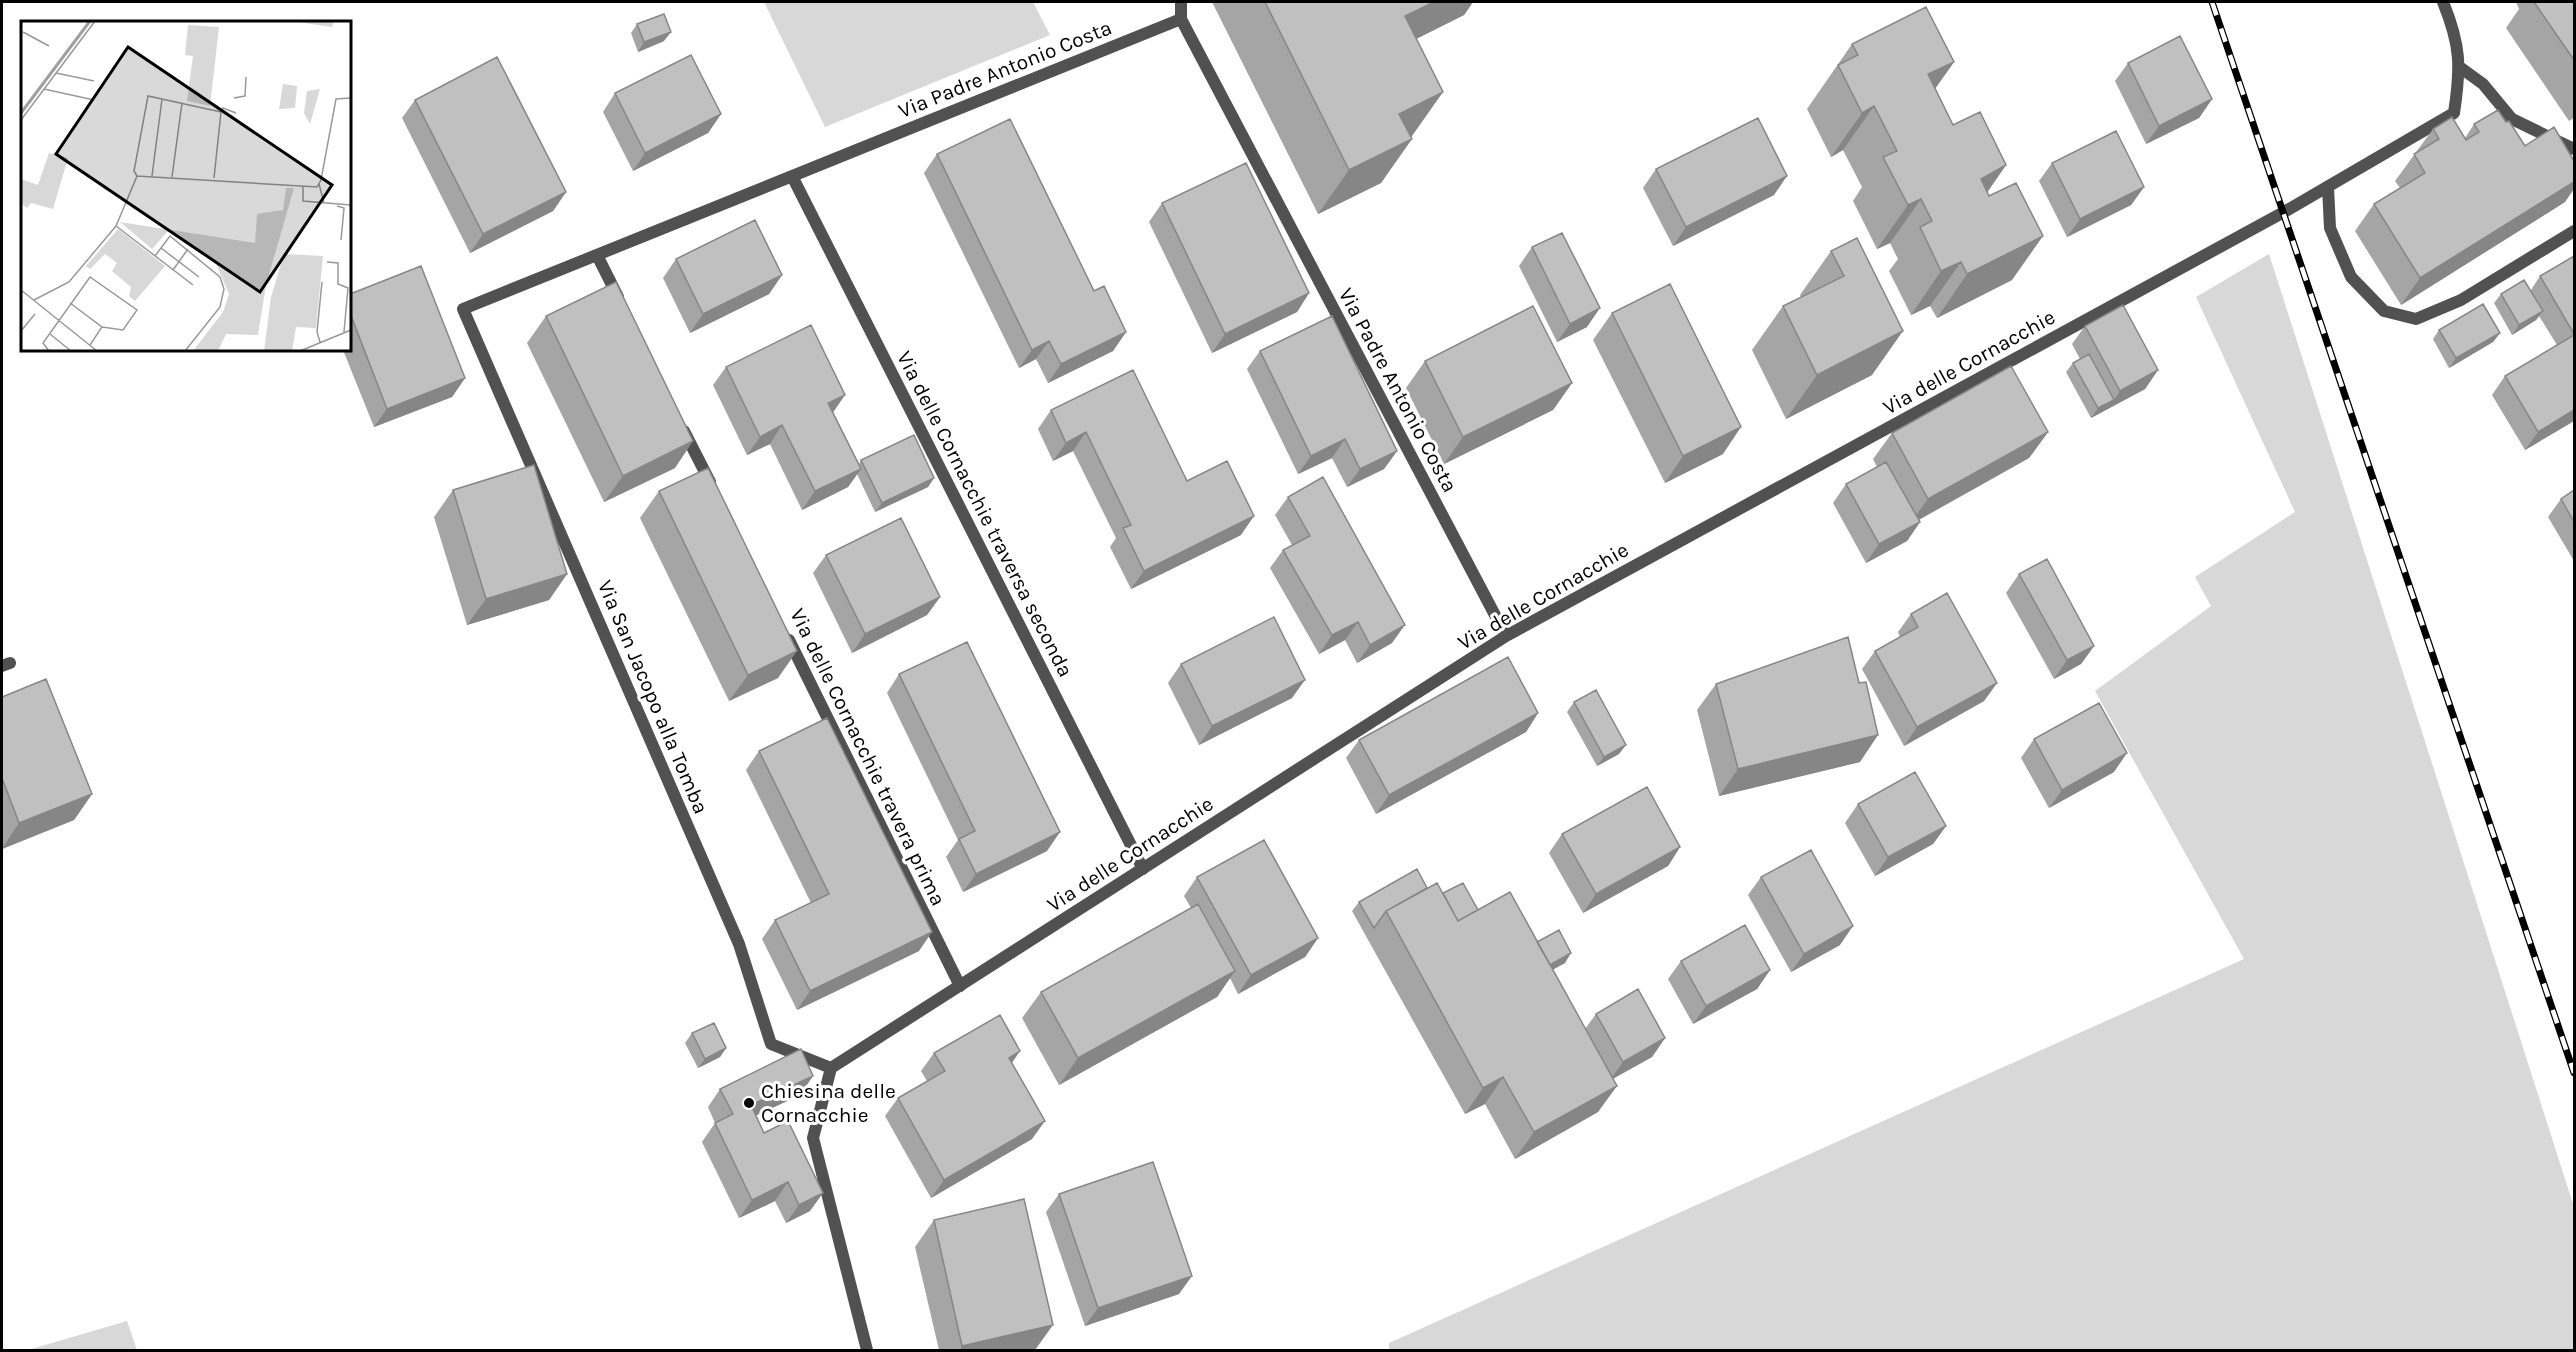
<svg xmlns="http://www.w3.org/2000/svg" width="2576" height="1352" viewBox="0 0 2576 1352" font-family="Karla,sans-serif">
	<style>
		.green { fill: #d8d8d8 }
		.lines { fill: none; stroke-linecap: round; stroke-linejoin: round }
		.service { stroke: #515151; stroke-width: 12 }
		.minor { stroke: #515151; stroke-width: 12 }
		.rail-casing { stroke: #000; stroke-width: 7 }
		.rail { stroke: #fff; stroke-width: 4.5; stroke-dasharray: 14; stroke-linecap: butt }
		.wall { fill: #a5a5a5 }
		.shaded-wall { fill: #868686 }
		.building { fill: #c0c0c0; stroke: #868686; stroke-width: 1.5 }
		.poi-dot { fill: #000; stroke: #fff; stroke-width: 2 }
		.labels { text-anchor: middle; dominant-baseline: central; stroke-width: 6; stroke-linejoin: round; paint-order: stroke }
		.street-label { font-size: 21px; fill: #000; stroke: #fff }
		.poi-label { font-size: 21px; fill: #000; stroke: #fff; text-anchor: start }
		.inset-river { fill: none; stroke: #9f9f9f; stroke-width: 3 }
		.inset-road { fill: none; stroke: #999; stroke-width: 1.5 }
		.view { fill: #000; fill-opacity: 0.15; stroke: #000; stroke-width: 3 }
		.inset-edge { fill: none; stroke: #000; stroke-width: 3 }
	</style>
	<rect width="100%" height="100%" fill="#fff"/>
	<path class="green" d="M764 2H1033L1050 35 825 127Z
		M2269 254 2574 1207V1350H1389V1343L2244 959 2095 691 2211 606 2195 577 2295 512 2196 297Z
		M127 1321 137 1350H28Z"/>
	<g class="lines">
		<path class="service" d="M1181 19V2
			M2461 68 2483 84 2512 119 2574 149"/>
		<path class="minor" d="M792 176 1143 869
			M2328 187 2330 228 2351 277 2384 311 2416 319 2461 300 2574 231
			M597 255 618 297
			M684 431 710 482
			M789 640 960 986
			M2 666 10 663
			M831 1068 771 1044 739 944 463 309 1181 19 1506 636
			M867 1350 813 1138 831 1068 1506 636 2284 212 2454 113C2461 67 2461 46 2443 2"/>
		<defs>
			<path id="rail" d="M2212 2 2574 1073"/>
		</defs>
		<use href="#rail" class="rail-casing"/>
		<use href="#rail" class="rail"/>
	</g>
	<path class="wall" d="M1212 2H1473L1464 15 1416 39 1412 136 1381 183 1318 214Z
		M2516 2H2574V118L2569 121 2506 28 2519 9Z
		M637 24 664 41 638 52 631 33Z
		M1852 44 1954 62 1935 88 1953 125 2006 165 1987 193 2012 280 1937 318 1930 306 1911 315 1889 271 1898 259 1890 243 1877 249 1853 201 1862 187 1843 150 1831 157 1807 109Z
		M2128 63 2212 99 2199 118 2146 144 2115 81Z
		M615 93 721 114 708 133 633 171 603 112Z
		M415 100 566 192 553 211 470 253 402 118Z
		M2506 122 2525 146 2565 202 2401 305 2355 231 2374 204 2400 188 2395 181 2433 129 2465 138 2474 124Z
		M937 154 1094 291 1126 332 1113 351 1048 383 1036 359 1019 368 924 173Z
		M2052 163 2144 187 2131 205 2067 237 2039 181Z
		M1656 169 1774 195 1673 246 1643 188Z
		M1162 203 1309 293 1297 312 1212 353 1149 222Z
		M1857 238 1872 375 1786 419 1752 350 1783 306 1801 297 1800 295 1831 251Z
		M1532 247 1587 327 1557 342 1519 266Z
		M2574 256V421L2525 450 2492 395 2505 376 2557 345 2539 316 2536 320 2512 335 2494 303 2501 294 2531 290 2540 276Z
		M676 259 782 275 769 294 690 333 663 278Z
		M350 294 465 378 452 397 374 427 343 350H350Z
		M1612 313 1723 454 1665 483 1593 340Z
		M546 316 675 468 604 502 527 343Z
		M2085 326 2158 370 2145 389 2091 418 2066 372 2073 363 2080 359 2072 344Z
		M2439 330 2500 333 2493 342 2449 368 2433 339Z
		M1260 351 1397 451 1384 469 1347 487 1332 458 1298 474 1247 369Z
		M1425 361 1572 383 1553 410 1444 464 1406 388Z
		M726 367 833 412 859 464 861 460 934 478 928 487 875 512 857 474 848 487 802 510 770 444 747 455 713 385Z
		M1051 410 1187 481 1241 535 1131 589 1110 547 1116 538 1073 451 1053 461 1038 429Z
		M2048 432 2029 458 1919 520 1920 522 1907 541 1866 563 1833 503 1846 484 1877 467 1873 459 1892 433Z
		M453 490 567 574 549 600 467 625 434 517Z
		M2574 490V561L2548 517 2561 499Z
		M659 491 778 678 729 701 640 518Z
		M1288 497 1392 643 1357 663 1345 640 1319 654 1270 568 1283 550 1292 545 1275 515Z
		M826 555 940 597 927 615 852 653 813 573Z
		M2019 574 2094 646 2081 664 2054 679 2006 593Z
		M1911 614 1997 683 1984 701 1904 746 1862 669 1875 651 1900 637 1898 632Z
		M1181 664 1292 698 1199 745 1168 683Z
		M899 674 1047 851 963 892 946 857 958 840 887 693Z
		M1716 684 1860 762 1719 796 1697 710Z
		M2 697 92 794 74 820 2 849Z
		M1574 702 1619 754 1597 766 1567 712Z
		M1538 713 1526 732 1376 814 1346 758 1359 740Z
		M2034 739 2114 772 2049 808 2021 758Z
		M759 751 919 951 797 1010 762 939 775 920 811 903 746 770Z
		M1858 804 1946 826 1933 844 1875 876 1845 823Z
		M1562 834 1680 847 1668 866 1583 913 1549 853Z
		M1197 877 1318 938 1305 957 1238 994 1230 978 1217 997 1059 1085 1022 1018 1041 992 1191 908 1184 896Z
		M1761 877 1840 945 1791 972 1748 895Z
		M1427 888 1443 893 1478 910 1537 942 1565 963 1552 970 1585 1029 1596 1014 1665 1038 1652 1057 1613 1079 1598 1112 1515 1159 1485 1104 1465 1114 1352 911 1359 902Z
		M1681 961 1770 970 1757 989 1693 1024 1668 979Z
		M692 1033 726 1048 720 1057 698 1068 685 1043Z
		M934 1053 1012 1063 1032 1139 931 1198 885 1116 898 1098 927 1081 921 1071Z
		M720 1089 800 1095 755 1116 764 1133 810 1211 786 1223 775 1201 739 1218 702 1142 715 1123 708 1107Z
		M1059 1194 1179 1294 1085 1326 1046 1212Z
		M934 1220 1035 1350H939L915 1247Z"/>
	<path class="shaded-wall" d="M1434 2H1473L1464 15 1374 60 1405 16Z
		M671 32 664 41 638 52 644 42Z
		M1954 62 1923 106 1928 74Z
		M1443 92 1412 136 1368 158 1399 114Z
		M2212 99 2199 118 2146 144 2159 126Z
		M1874 106 1843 150 1831 157 1862 113Z
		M721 114 708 133 633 171 645 153Z
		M1412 139 1381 183 1318 214 1349 170Z
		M2006 165 1975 209 1981 179Z
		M1787 176 1774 195 1673 246 1686 227Z
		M2574 182V189L2565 202 2401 305 2420 278Z
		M2144 187 2131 205 2067 237 2080 219Z
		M566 192 553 211 470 253 483 234Z
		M1921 199 1890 243 1877 249 1908 205Z
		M2043 236 2012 280 1937 318 1967 274Z
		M1961 262 1930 306 1911 315 1941 271Z
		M782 275 769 294 690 333 703 314Z
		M1309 293 1297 312 1212 353 1225 334Z
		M1600 308 1587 327 1557 342 1570 324Z
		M2543 311 2536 320 2512 335 2519 325Z
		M1903 331 1872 375 1786 419 1817 375Z
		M1126 332 1113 351 1048 383 1061 364Z
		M2500 333 2493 342 2449 368 2456 358Z
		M1049 341 1036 359 1019 368 1032 350Z
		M2158 370 2145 389 2091 418 2098 408 2114 400 2120 391Z
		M465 378 452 397 374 427 387 409Z
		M1572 383 1553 410 1444 464 1463 437Z
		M845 395 832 414 828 403Z
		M2574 410V421L2525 450 2538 432Z
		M782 425 770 444 747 455 760 437Z
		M1741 427 1723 454 1665 483 1683 456Z
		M1086 432 1073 451 1053 461 1066 443Z
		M2048 432 2029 458 1909 525 1928 499Z
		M1345 439 1332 458 1298 474 1311 456Z
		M693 441 675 468 604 502 623 476Z
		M1397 451 1384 469 1347 487 1360 469Z
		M861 469 848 487 802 510 815 491Z
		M934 478 928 487 875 512 882 503Z
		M1254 516 1241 535 1131 589 1144 571Z
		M1920 522 1907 541 1866 563 1879 544Z
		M567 574 549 600 467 625 486 599Z
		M940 597 927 615 852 653 865 634Z
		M1358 622 1345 640 1319 654 1332 635Z
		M1405 625 1392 643 1357 663 1370 645Z
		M2094 646 2081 664 2054 679 2067 660Z
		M797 651 778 678 729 701 748 675Z
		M1305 680 1292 698 1199 745 1212 726Z
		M1997 683 1984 701 1904 746 1917 727Z
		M1538 713 1526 732 1376 814 1389 795Z
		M1878 735 1860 762 1719 796 1738 769Z
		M1626 745 1619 754 1597 766 1604 757Z
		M2127 753 2114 772 2049 808 2062 790Z
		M92 794 74 820 2 849 19 823Z
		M1946 826 1933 844 1875 876 1888 857Z
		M1060 832 1047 851 963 892 976 874Z
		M1680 847 1668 866 1583 913 1596 894Z
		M1853 926 1840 945 1791 972 1804 954Z
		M932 932 919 951 797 1010 810 991Z
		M1318 938 1305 957 1238 994 1251 975Z
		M1571 953 1565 963 1541 976 1548 966Z
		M1770 970 1757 989 1693 1024 1706 1006Z
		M1235 971 1217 997 1059 1085 1078 1058Z
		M1665 1038 1652 1057 1610 1080 1623 1062Z
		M726 1048 720 1057 698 1068 705 1059Z
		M1020 1051 1007 1070 1009 1058Z
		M813 1076 800 1095 738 1124 751 1105Z
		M1503 1077 1485 1104 1465 1114 1483 1088Z
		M1617 1086 1598 1112 1515 1159 1534 1132Z
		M1045 1121 1032 1139 931 1198 944 1180Z
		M788 1182 775 1201 739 1218 752 1200Z
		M823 1193 810 1211 786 1223 799 1205Z
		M1192 1276 1179 1294 1085 1326 1098 1308Z
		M1053 1325 1035 1350H960L962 1346Z"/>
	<path class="building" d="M1265 2H1434L1405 16 1443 92 1399 114 1412 139 1349 170Z
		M2534 2H2574V60Z
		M1926 7 1954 62 1928 74 1953 125 1980 112 2006 165 1981 179 1989 196 2016 183 2043 236 1967 274 1961 262 1941 271 1920 227 1932 221 1921 199 1908 205 1883 157 1897 151 1874 106 1862 113 1838 65 1858 55 1852 44Z
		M664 14 671 32 644 42 637 24Z
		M2180 36 2212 99 2159 126 2128 63Z
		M691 55 721 114 645 153 615 93Z
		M497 57 566 192 483 234 415 100Z
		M2498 110 2506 122 2509 121 2525 146 2554 127 2574 161V182L2420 278 2374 204 2425 173 2414 154 2439 139 2433 129 2452 117 2466 140 2479 132 2474 124Z
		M1758 118 1787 176 1686 227 1656 169Z
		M1010 119 1094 291 1104 286 1126 332 1061 364 1049 341 1032 350 937 154Z
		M2116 131 2144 187 2080 219 2052 163Z
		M1246 163 1309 293 1225 334 1162 203Z
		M755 220 782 275 703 314 676 259Z
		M1562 233 1600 308 1570 324 1532 247Z
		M1857 238 1903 331 1817 375 1783 306 1844 276 1831 251Z
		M2574 256V334L2540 276Z
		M421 266 465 378 387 409 350 313V294Z
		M2524 280 2543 311 2519 325 2501 294Z
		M616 282 693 441 623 476 546 316Z
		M1670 284 1741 427 1683 456 1612 313Z
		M2483 304 2500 333 2456 358 2439 330Z
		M2123 305 2158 370 2120 391 2085 326Z
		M1533 306 1572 383 1463 437 1425 361Z
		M1332 316 1397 451 1360 469 1345 439 1311 456 1260 351Z
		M811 325 845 395 828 403 861 469 815 491 782 425 760 437 726 367Z
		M2574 335V410L2538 432 2505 376Z
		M2089 354 2114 400 2098 408 2073 363Z
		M2011 366 2048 432 1928 499 1892 433Z
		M1133 370 1187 481 1227 461 1254 516 1144 571 1123 528 1131 525 1086 432 1066 443 1051 410Z
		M914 435 934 478 882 503 861 460Z
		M1886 462 1920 522 1879 544 1846 484Z
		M534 465 567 574 486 599 453 490Z
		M708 468 797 651 748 675 659 491Z
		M1323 477 1405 625 1370 645 1358 622 1332 635 1283 550 1310 536 1288 497Z
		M2574 490V522L2561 499Z
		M901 518 940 597 865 634 826 555Z
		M2047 559 2094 646 2067 660 2019 574Z
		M1947 593 1997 683 1917 727 1875 651 1918 627 1911 614Z
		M1274 617 1305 680 1212 726 1181 664Z
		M1848 637 1859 683 1866 682 1878 735 1738 769 1716 684Z
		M967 642 1060 832 976 874 959 839 975 831 899 674Z
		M1508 657 1538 713 1389 795 1359 740Z
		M46 679 92 794 19 823 2 778V697Z
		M1596 690 1626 745 1604 757 1574 702Z
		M2099 703 2127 753 2062 790 2034 739Z
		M827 718 932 932 810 991 775 920 829 894 759 751Z
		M1915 772 1946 826 1888 857 1858 804Z
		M1647 787 1680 847 1596 894 1562 834Z
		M1264 840 1318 938 1251 975 1197 877Z
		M1811 850 1853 926 1804 954 1761 877Z
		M1417 869 1427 888 1386 911 1374 928 1359 902Z
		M1437 883 1458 921 1510 892 1617 1086 1534 1132 1503 1077 1483 1088 1386 911Z
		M1463 883 1478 910 1458 921 1443 893Z
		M1198 904 1235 971 1078 1058 1041 992Z
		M1745 925 1770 970 1706 1006 1681 961Z
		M1559 930 1571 953 1550 965 1537 942Z
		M1638 989 1665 1038 1623 1062 1596 1014Z
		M1000 1015 1020 1051 1009 1058 1045 1121 944 1180 898 1098 945 1071 934 1053Z
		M714 1023 726 1048 705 1059 692 1033Z
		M801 1049 813 1076 751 1105 764 1133 788 1121 823 1193 799 1205 788 1182 752 1200 715 1123 733 1114 720 1089Z
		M1153 1162 1192 1276 1098 1308 1059 1194Z
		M1024 1199 1053 1325 962 1346 934 1220Z"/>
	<circle class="poi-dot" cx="749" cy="1103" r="6"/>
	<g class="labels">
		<g class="street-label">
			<text transform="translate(1005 69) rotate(-22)">Via Padre Antonio Costa</text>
			<text transform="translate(1969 362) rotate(-29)">Via delle Cornacchie</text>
			<text transform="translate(1398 390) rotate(62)">Via Padre Antonio Costa</text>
			<text transform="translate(985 514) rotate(63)">Via delle Cornacchie traversa seconda</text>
			<text transform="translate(1543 596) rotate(-30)">Via delle Cornacchie</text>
			<text transform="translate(653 697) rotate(67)">Via San Jacopo alla Tomba</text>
			<text transform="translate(868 757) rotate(64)">Via delle Cornacchie travera prima</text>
			<text transform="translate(1130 854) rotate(-33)">Via delle Cornacchie</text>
		</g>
		<g class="poi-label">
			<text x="761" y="1091">Chiesina delle<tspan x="761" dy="24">Cornacchie</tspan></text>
		</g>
	</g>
	<g transform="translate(21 21)">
		<rect width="330" height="330" fill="#fff"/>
		<path d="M270 0H313L311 6ZM167 4 198 6 189 85 166 80 172 35 164 34ZM262 63 276 65 274 87 258 88ZM299 68 289 103 283 92 286 70ZM28 132 47 137 32 188 10 182 6 187 0 182V158L17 164ZM265 167H273L245 264 237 314 205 313 197 330H172L202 291 208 273 195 243 147 210 131 228 99 201 234 222 236 193 262 189ZM97 208 144 245 114 280 108 275 110 266 91 250 96 242 84 233 69 248 65 245ZM263 233 302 235 295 307 275 306 271 330H243L250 276Z" fill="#d8d8d8"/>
		<path class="inset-river" d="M0 92 69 0"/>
		<path class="inset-road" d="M2 11 28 25M35 52 73 60M23 68 73 79M213 77 224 75 225 56M200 91 202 87 215 92M0 99 74 0M116 155 113 150 127 75 200 91M131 155 141 78M151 156 161 82M193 157 200 91M298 163 303 182M282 165V180L330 184M316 185 323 187 320 219M95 205 172 264M140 227 178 256M134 235 149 215 199 256 203 268 199 286 164 330M306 241 317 242V263L327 267 323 311M152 249 167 228M0 269 76 330M13 279 48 261 95 205 116 155 296 166 300 159 315 78 330 77M49 282 81 306 69 324M0 310 14 293M29 313 50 330M299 321 296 311 301 261M28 330 22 322 69 256 116 289 102 309 81 306M279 330 330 309"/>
		<path class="view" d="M107 26 311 164 239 271 35 133Z"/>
		<rect width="330" height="330" class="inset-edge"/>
	</g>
	<rect width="2576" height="1352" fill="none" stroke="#000000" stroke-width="6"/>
</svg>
